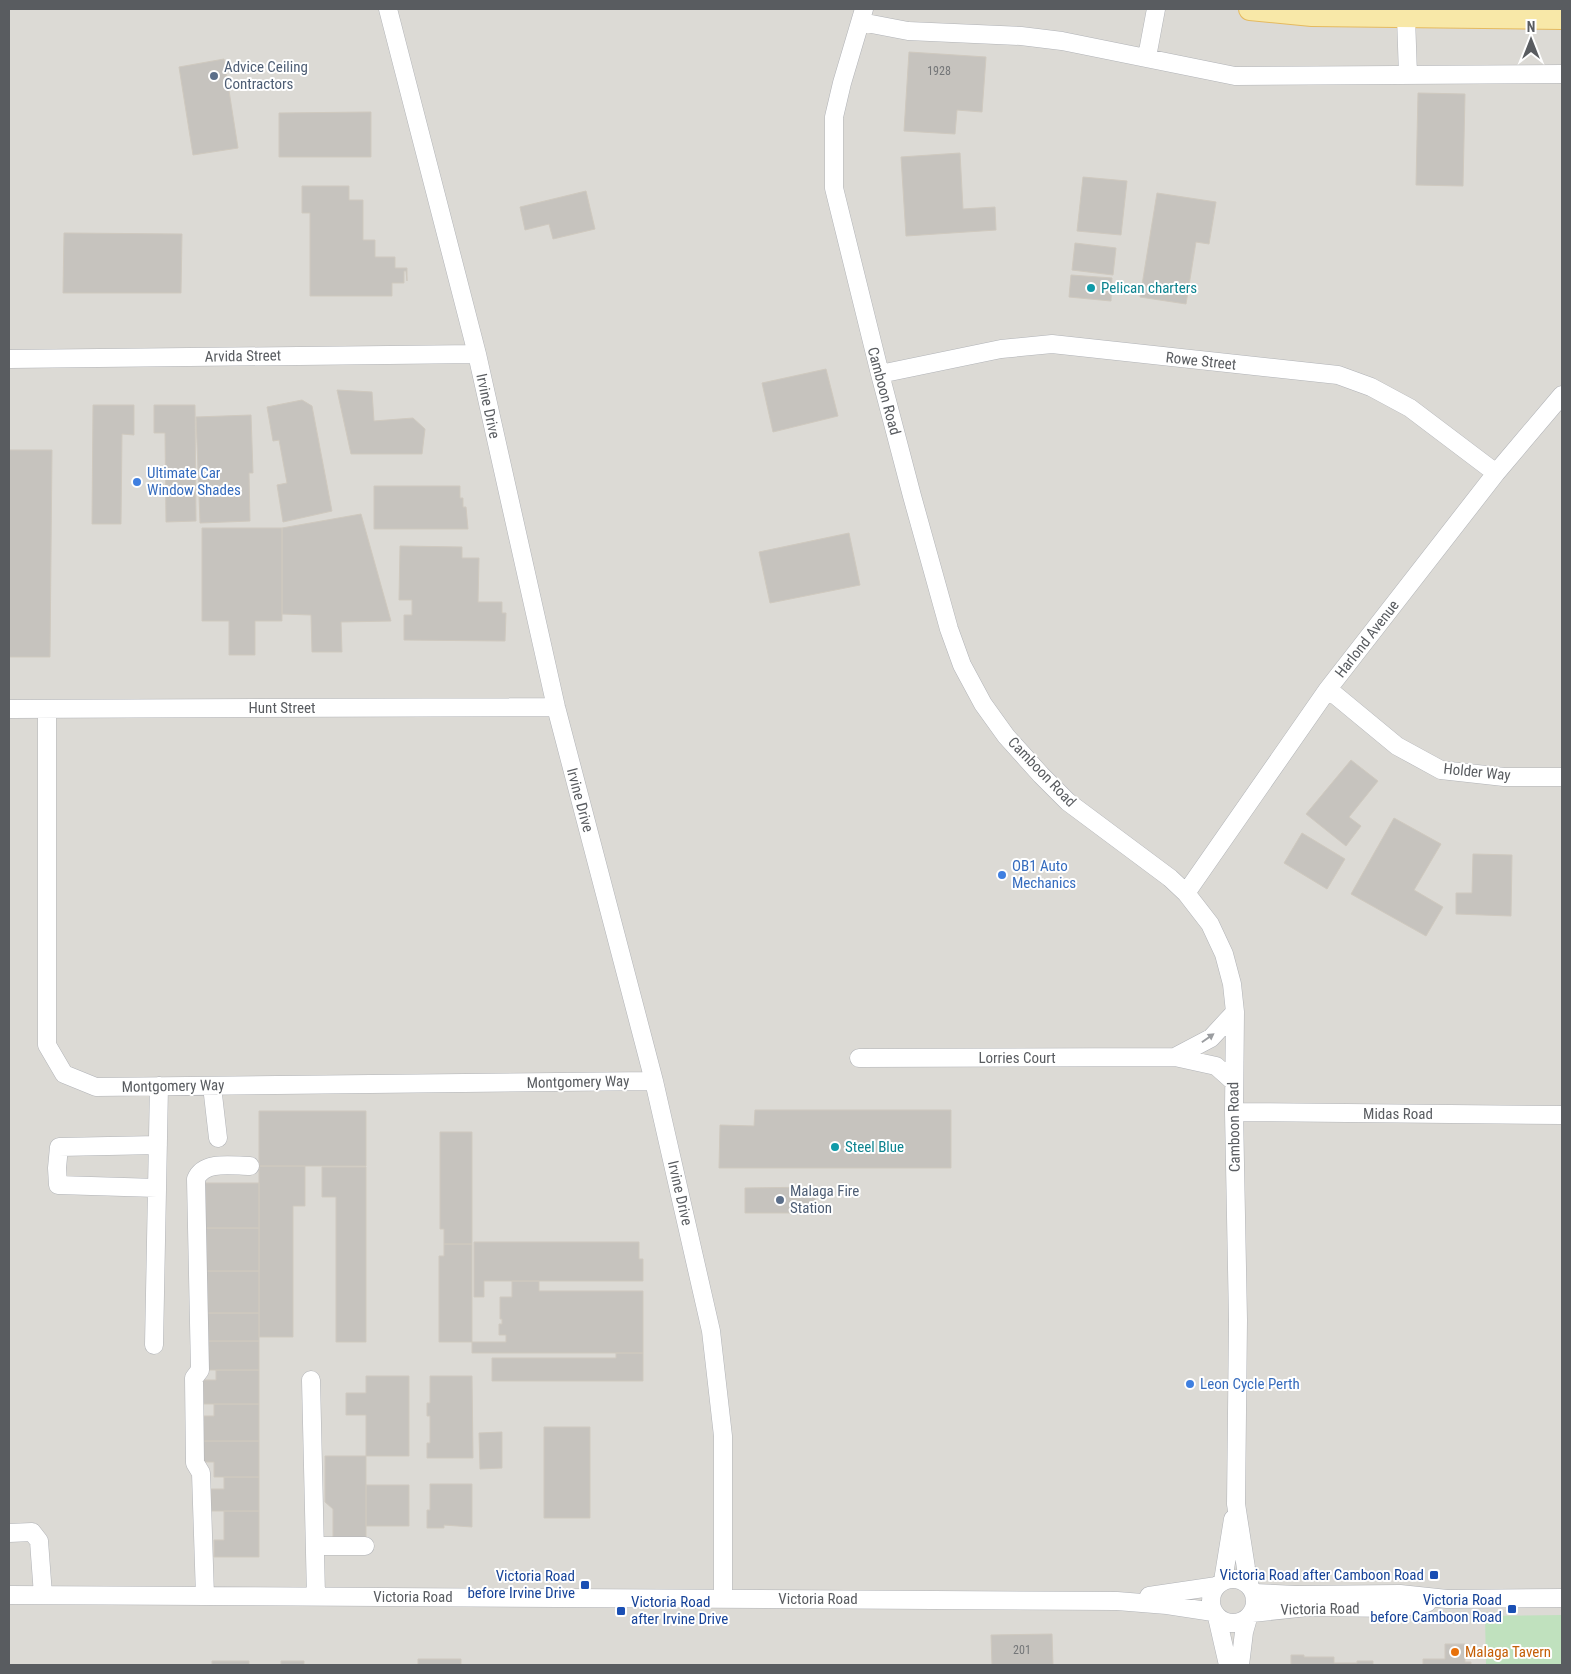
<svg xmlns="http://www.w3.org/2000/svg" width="1571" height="1674" viewBox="0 0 1571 1674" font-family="'Roboto Condensed',sans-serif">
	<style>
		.industrial { fill: #dcdad5 }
		.green { fill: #c0e1be }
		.building { fill: #c6c3be; stroke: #cfc9bf }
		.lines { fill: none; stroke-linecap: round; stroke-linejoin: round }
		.minor-casing { stroke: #b1b3b7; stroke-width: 19 }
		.major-casing { stroke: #e5ba5f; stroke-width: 24 }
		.minor { stroke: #fff; stroke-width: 18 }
		.major { stroke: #f8e8a8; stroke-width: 22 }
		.oneway { fill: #9b9da0 }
		.service-dot { fill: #5c6f8a; stroke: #fff; stroke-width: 2 }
		.culture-dot { fill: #0f9aa8; stroke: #fff; stroke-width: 2 }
		.shop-dot { fill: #3f7fe0; stroke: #fff; stroke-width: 2 }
		.transit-dot { fill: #1a4fb4; stroke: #fff; stroke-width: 2 }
		.food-dot { fill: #e8710a; stroke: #fff; stroke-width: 2 }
		.labels { text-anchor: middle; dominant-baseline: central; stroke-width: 4; stroke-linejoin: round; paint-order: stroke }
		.number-label { font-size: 12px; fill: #747678 }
		.service-label { font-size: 15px; fill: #4e5e75; stroke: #fff; text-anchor: start }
		.culture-label { font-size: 15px; fill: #0d838f; stroke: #fff; text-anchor: start }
		.street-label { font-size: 15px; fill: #595c60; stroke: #fff }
		.shop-label { font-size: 15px; fill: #366cbe; stroke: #fff; text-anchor: start }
		.transit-label { font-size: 15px; fill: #164399; stroke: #fff; text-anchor: end }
		.food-label { font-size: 15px; fill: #c56008; stroke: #fff; text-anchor: start }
	</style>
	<rect width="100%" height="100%" fill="#ebe8e0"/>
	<path class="industrial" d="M9 9H1562V1665H9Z"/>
	<path class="green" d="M1562 1615V1665H1486L1485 1616Z"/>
	<path class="building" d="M909 52 986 57 982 112 957 110 955 134 904 131Z
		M224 59 238 148 193 155 179 67Z
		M1418 93 1465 94 1463 186 1416 185Z
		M371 112V157H279V113Z
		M960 153 963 209 995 207 996 230 906 236 901 157Z
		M1083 177 1127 181 1121 235 1077 231Z
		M302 186H349V200H363V240H375V257H395V268H407V281L406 271H404V283H392V296H310V213H302Z
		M586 191 595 229 553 239 549 224 525 230 520 207Z
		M1157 193 1216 202 1209 244 1196 242 1186 304 1140 297Z
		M64 233 182 234 181 293H63Z
		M1075 243 1116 248 1113 275 1072 270Z
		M1071 275 1112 278 1111 301 1069 297Z
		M826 369 838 416 773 432 762 383Z
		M337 390 372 392 374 421 413 418 425 429 422 454H351Z
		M302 400 312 406 332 511 283 522 277 485 287 483 279 440 273 441 267 407Z
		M93 405H134V435L122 434 121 524H92Z
		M154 405H195L196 521 166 522 165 433H154Z
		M251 415 253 473H249L250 521 200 523 196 417Z
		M9 450H52L50 657H9Z
		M374 486H460V498H463V507H466L468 529H374Z
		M361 514 391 621 341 622 342 652H312L311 615 282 614V528Z
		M202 528H282V621H255V655H229V621H202Z
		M849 533 860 585 770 603 759 552Z
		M400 546 462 547V558H479L478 602H502V613H506L505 641 404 640V615H412V600H399Z
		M1351 760 1378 781 1349 817 1361 826 1346 846 1306 814Z
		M1394 818 1441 844 1414 890 1443 907 1426 936 1351 894Z
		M1302 833 1345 859 1327 889 1284 863Z
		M1473 854 1512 855 1511 916 1456 914V893H1472Z
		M755 1110H951V1168H719L720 1125 754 1126Z
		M259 1111H366V1166H259Z
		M440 1132H472V1244H444V1229H440Z
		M259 1166H305V1206H293V1337H259Z
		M322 1167H366V1342H336V1197H322Z
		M204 1183H259V1228H204Z
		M815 1187V1213H745V1188Z
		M204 1228H259V1271H204Z
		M474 1242H639V1259H643V1281H484V1297H474Z
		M444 1244H472V1342H439V1256H444Z
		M204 1271H259V1313H204Z
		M512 1281H539V1291H643V1353H472V1342H506V1335H499V1324H502V1319H500V1297H512Z
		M204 1313H259V1341H204Z
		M207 1341H259V1370H207Z
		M616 1353H643V1381H492V1358H616Z
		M216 1370H259V1404H203V1380H216Z
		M366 1376H409V1456H366V1415H346V1393H366Z
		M430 1376H472L473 1458H427V1443H430V1416H427V1403H430Z
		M214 1404H259V1441H201V1416H214Z
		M544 1427H590V1518H544Z
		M502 1432V1468L480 1469 479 1433Z
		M203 1441H259V1477H214V1462H203Z
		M325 1456H366V1538H333V1509L325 1502Z
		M224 1477H259V1511H211V1489H224Z
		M430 1484H472V1527L444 1525V1528H427V1510H430Z
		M366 1485H409V1526H366Z
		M224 1511H259V1557H214V1540H224Z
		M1052 1634 1053 1665H992L991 1635Z
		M1445 1644H1465V1662H1471V1665H1423V1659H1445Z
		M1291 1655H1304V1657H1334V1663H1357V1661H1373V1665H1291Z
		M418 1659H461V1665H418Z
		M212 1661H249V1665H212Z
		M281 1661H304V1665H281Z"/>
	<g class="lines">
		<defs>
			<path id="minor" d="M388 9 477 354 556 707 654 1081 711 1331 723 1436V1598
				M864 9 842 83 834 117V188L880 374 912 496 949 629 962 665 983 704 1006 736 1041 775 1068 802 1170 878 1186 893 1210 924 1224 954 1232 984 1235 1012 1234 1112 1238 1320 1236 1504 1246 1568 1250 1587
				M1406 17 1408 75
				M861 22 908 31 1021 36 1062 41 1235 76 1562 74
				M1147 57 1156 9
				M9 359 477 354
				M880 374 1001 349 1052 344 1338 375 1371 387 1410 408 1496 473
				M1328 689 1397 746 1441 770 1504 777H1562
				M9 709 556 707
				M47 710V1045L64 1074 96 1087 654 1081
				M1186 893 1328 689 1496 473 1562 395
				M1175 1057 1211 1038 1235 1012
				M859 1058 1175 1057 1216 1066 1234 1082
				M212 1086 218 1138
				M1234 1112 1562 1115
				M157 1188 58 1185 57 1168 59 1147 158 1145
				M154 1345 159 1086
				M311 1380 316 1596
				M9 1533 32 1532 39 1541 43 1595
				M315 1546H365
				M1211 1601a22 22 0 1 1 44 0a22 22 0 1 1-44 0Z
				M1223 1581 1233 1519
				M1254 1593 1296 1595 1400 1594 1447 1599 1562 1598
				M9 1595 1117 1601 1167 1605 1213 1612
				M205 1596 201 1473 195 1463 194 1378 200 1370 196 1179C204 1160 233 1166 250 1166
				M1149 1596 1217 1586
				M1252 1613 1308 1607 1401 1608 1427 1603
				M1217 1617 1228 1665
				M1240 1665 1244 1632 1248 1618"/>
			<path id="major" d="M1250 9 1312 15 1562 18"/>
		</defs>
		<use href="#minor" class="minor-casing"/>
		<use href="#major" class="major-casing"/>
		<use href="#minor" class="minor"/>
		<use href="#major" class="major"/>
	</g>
	<defs><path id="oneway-solid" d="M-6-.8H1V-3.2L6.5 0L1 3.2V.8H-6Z" transform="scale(1.25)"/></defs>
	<use class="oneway" href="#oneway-solid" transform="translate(1208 1038) rotate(-35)"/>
	<g class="service-dot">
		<circle cx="214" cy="76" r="5"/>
		<circle cx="780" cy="1200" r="5"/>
	</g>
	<g class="culture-dot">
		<circle cx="1091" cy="288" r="5"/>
		<circle cx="835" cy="1147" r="5"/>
	</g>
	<g class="shop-dot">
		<circle cx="137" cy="482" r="5"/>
		<circle cx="1002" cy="875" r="5"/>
		<circle cx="1190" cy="1384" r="5"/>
	</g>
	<g class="transit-dot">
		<rect x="1429" y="1570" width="10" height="10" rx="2.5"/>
		<rect x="580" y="1580" width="10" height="10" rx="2.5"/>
		<rect x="1507" y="1604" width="10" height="10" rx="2.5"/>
		<rect x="616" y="1606" width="10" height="10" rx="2.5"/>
	</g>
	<circle class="food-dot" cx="1455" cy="1652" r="5"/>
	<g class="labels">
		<g class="number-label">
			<text x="939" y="71">1928</text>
			<text x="1022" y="1650">201</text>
		</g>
		<g class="service-label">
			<text x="224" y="67">Advice Ceiling<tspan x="224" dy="17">Contractors</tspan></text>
			<text x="790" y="1191">Malaga Fire<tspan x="790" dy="17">Station</tspan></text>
		</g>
		<g class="culture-label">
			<text x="1101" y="288">Pelican charters</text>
			<text x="845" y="1147">Steel Blue</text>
		</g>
		<g class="street-label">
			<text transform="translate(243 356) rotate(-1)">Arvida Street</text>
			<text transform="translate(1201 361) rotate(6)">Rowe Street</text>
			<text transform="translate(884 391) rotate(75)">Camboon Road</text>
			<text transform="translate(488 406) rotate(78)">Irvine Drive</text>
			<text transform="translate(1367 639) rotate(-52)">Harlond Avenue</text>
			<text x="282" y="708">Hunt Street</text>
			<text transform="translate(1042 772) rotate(46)">Camboon Road</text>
			<text transform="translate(1477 772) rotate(6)">Holder Way</text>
			<text transform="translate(580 800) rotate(75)">Irvine Drive</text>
			<text x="1017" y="1058">Lorries Court</text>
			<text transform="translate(578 1082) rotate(-1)">Montgomery Way</text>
			<text transform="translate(173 1086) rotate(-1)">Montgomery Way</text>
			<text x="1398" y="1114">Midas Road</text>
			<text transform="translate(1234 1127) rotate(-91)">Camboon Road</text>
			<text transform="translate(680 1193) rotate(77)">Irvine Drive</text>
			<text x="413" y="1597">Victoria Road</text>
			<text x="818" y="1599">Victoria Road</text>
			<text transform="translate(1320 1609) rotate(-1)">Victoria Road</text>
		</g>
		<g class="shop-label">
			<text x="147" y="473">Ultimate Car<tspan x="147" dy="17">Window Shades</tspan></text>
			<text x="1012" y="866">OB1 Auto<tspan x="1012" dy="17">Mechanics</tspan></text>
			<text x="1200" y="1384">Leon Cycle Perth</text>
		</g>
		<g class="transit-label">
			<text x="1424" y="1575">Victoria Road after Camboon Road</text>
			<text x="575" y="1576">Victoria Road<tspan x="575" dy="17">before Irvine Drive</tspan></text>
			<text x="1502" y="1600">Victoria Road<tspan x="1502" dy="17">before Camboon Road</tspan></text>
			<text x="631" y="1602" text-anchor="start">Victoria Road<tspan x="631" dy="17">after Irvine Drive</tspan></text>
		</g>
		<g class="food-label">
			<text x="1465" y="1652">Malaga Tavern</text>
		</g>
	</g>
	<rect width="1571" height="1674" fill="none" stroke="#595c60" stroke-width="20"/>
	<g transform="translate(1531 40)" stroke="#ffffff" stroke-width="4" paint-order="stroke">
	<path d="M0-4L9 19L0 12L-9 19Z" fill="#595c60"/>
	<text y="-8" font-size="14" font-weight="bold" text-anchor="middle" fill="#595c60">N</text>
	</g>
</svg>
